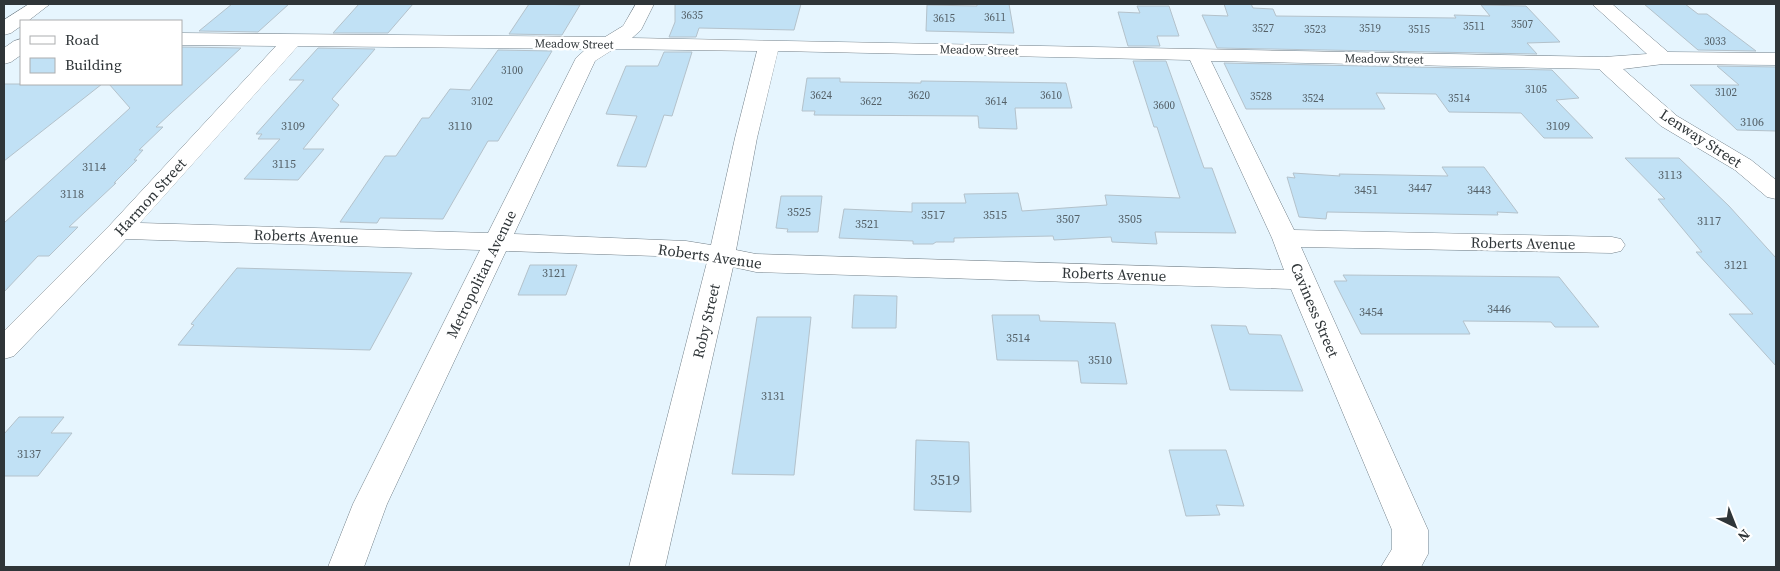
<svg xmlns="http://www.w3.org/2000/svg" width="1780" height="571" viewBox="0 0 1780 571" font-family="'Source Serif 4',serif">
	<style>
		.building { fill: #c1e1f5; stroke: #b4c2cb }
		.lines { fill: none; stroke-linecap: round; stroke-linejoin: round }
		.street-casing { stroke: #738089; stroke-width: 1 }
		.street { fill: #fff; fill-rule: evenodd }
		.labels { text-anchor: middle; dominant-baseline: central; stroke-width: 5; stroke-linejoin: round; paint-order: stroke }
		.far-number-label { font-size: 11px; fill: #546067 }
		.far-street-label { font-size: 12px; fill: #2f3538; stroke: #fff }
		.number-label { font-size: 12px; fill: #546067 }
		.street-label { font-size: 15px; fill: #2f3538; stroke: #fff }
		.near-number-label { font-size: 15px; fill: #546067 }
	</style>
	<rect width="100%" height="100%" fill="#e6f5fe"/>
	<path class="building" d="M232 4H289L258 32 199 31Z
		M359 4H413L388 33H333Z
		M529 4 580 5 562 35 509 34Z
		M675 4H801L794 30 699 28 696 37H669L675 22Z
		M977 4H1009L1014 33 926 31 927 5 977 6Z
		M1224 4H1251L1253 8 1273 9 1276 16 1456 18 1454 15 1490 16 1481 5 1526 6 1560 42 1527 43 1537 54 1217 48 1202 15 1228 16Z
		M1644 4H1685L1698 14H1707L1756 51 1698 50Z
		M1137 6H1169L1179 36H1157L1160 46H1128L1118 12 1140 13Z
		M181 47 241 48 156 127H163L139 150H143L134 160H137L114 183H116L69 227H78L49 256H38L4 292V223L130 108 109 84H181Z
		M318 48 375 49 332 99 339 105 303 149H324L298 180 244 179 280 139H258L262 134H256L304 80H289Z
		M498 50 552 51 498 141H488L443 219 380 218 377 223 340 222 385 156H396L422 118H429L450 89 470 90Z
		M664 52H692L672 116 664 115 646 167 617 166 637 116 606 114 626 66H658Z
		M1133 61H1166L1204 168H1212L1236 233 1155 232 1157 244 1112 242 1111 237 1054 240 1053 236 954 238V242H936L933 244H913V241L839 238 844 209 912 212V203H966L964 194 1018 193 1022 211 1107 205 1105 195 1180 198 1157 127H1154Z
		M1224 63 1552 70 1579 98 1556 100 1593 138H1544L1521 113 1449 112 1436 94 1376 93 1385 109H1246Z
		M1717 66 1776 67V131L1737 130 1690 85H1739Z
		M807 78H840V82L921 83V81L1066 83 1072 108H1015L1017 129 979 128 978 116 814 115 815 111H802Z
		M4 84H102L4 161Z
		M1625 158H1679L1729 206 1776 258V366L1729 314H1753L1696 252H1702L1658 199H1665Z
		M1442 167H1484L1518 213 1497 212 1498 215 1327 212 1326 219 1299 217 1287 177 1295 178 1293 173 1340 176 1339 174 1448 176Z
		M781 196H822L818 232H787L788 229 776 228Z
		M530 265H577L566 295H518Z
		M237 268 412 273 370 350 178 345 194 325 191 324Z
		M1343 275 1559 277 1599 327H1555L1551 322 1463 321 1470 334H1361L1334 281H1347Z
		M854 295 897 296 896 328H852Z
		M992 315H1039L1040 321 1115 323 1127 384 1081 383 1078 361 997 360Z
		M757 317H811L794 475 732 474Z
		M1211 325 1246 326 1249 334 1281 335 1303 391 1230 390Z
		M19 417H64L51 433H72L38 476H4V434Z
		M916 440 969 442 971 512 914 510Z
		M1169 450H1226L1244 506 1216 505 1220 515 1186 516Z"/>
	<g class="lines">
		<defs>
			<path id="street" d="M29 4H50L28 21H21V26L11 33 4 35V20Z
				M636 4H654L641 30 632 38 1604 57 1647 54 1592 4H1612L1668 52 1776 53V65L1663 64 1623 69 1677 116 1751 160 1776 180V199L1767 197 1735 170 1661 126 1599 69 1211 61 1294 230 1612 237 1621 239 1625 245 1621 251 1612 253 1301 247 1428 530V554L1421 567H1381L1392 549V530L1291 289 756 272 733 267 665 567H629L707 262 686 257 506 251 387 504 364 567H328L353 504 480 250 126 239 14 356 4 359V331L110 225 276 46 181 45V33L605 37 623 26ZM298 46 586 49 576 58 488 233 140 223ZM614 49 757 51 735 138 711 245 686 241 514 234 595 61ZM778 51 1190 60 1272 238 1284 270 756 254 736 250 757 138Z
				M21 39V55L11 62 4 64V48L14 41Z"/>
		</defs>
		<use href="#street" class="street-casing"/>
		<use href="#street" class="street"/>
	</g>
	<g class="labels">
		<g class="far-number-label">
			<text x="692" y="15">3635</text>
			<text x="995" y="17">3611</text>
			<text x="944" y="18">3615</text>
			<text x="1522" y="24">3507</text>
			<text x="1474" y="26">3511</text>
			<text x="1263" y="28">3527</text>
			<text x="1370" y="28">3519</text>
			<text x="1315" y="29">3523</text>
			<text x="1419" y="29">3515</text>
			<text x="1715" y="41">3033</text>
			<text x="512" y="70">3100</text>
			<text x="1536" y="89">3105</text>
			<text x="1726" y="92">3102</text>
			<text x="821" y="95">3624</text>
			<text x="919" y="95">3620</text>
			<text x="1051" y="95">3610</text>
			<text x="1261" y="96">3528</text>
			<text x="1313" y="98">3524</text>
			<text x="1459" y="98">3514</text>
			<text x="482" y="101">3102</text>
			<text x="871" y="101">3622</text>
			<text x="996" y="101">3614</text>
			<text x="1164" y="105">3600</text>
		</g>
		<g class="far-street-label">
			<text transform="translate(574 44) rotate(1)">Meadow Street</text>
			<text transform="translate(979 50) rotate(1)">Meadow Street</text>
			<text transform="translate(1384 59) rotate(1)">Meadow Street</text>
		</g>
		<g class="number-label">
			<text x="1752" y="122">3106</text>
			<text x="293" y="126">3109</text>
			<text x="460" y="126">3110</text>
			<text x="1558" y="126">3109</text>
			<text x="284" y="164">3115</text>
			<text x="94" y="167">3114</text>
			<text x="1670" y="175">3113</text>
			<text x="1420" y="188">3447</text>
			<text x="1366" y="190">3451</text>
			<text x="1479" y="190">3443</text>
			<text x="72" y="194">3118</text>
			<text x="799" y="212">3525</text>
			<text x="933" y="215">3517</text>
			<text x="995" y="215">3515</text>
			<text x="1068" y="219">3507</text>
			<text x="1130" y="219">3505</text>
			<text x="1709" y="221">3117</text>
			<text x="867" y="224">3521</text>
			<text x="1736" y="265">3121</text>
			<text x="554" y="273">3121</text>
			<text x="1499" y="309">3446</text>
			<text x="1371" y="312">3454</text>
			<text x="1018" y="338">3514</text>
			<text x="1100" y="360">3510</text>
			<text x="773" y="396">3131</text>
			<text x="29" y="454">3137</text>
		</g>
		<g class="street-label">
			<text transform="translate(1701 138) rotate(33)">Lenway Street</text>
			<text transform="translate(150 197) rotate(-48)">Harmon Street</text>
			<text transform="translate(306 236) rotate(2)">Roberts Avenue</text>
			<text transform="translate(1523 243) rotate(1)">Roberts Avenue</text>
			<text transform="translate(710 256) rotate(8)">Roberts Avenue</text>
			<text transform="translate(481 274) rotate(-64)">Metropolitan Avenue</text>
			<text transform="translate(1114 274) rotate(2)">Roberts Avenue</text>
			<text transform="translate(1315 310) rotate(67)">Caviness Street</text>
			<text transform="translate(706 321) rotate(-77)">Roby Street</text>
		</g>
		<g class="near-number-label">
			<text x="945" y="479">3519</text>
		</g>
	</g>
	<rect width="1780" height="571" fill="none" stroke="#2f3538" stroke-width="10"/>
	<rect x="20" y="20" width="162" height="65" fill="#ffffff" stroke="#acaeaf"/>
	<rect x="30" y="36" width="25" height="8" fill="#ffffff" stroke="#acaeaf"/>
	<text x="65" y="45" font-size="15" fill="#2f3538">Road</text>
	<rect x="30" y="58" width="25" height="15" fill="#c1e1f5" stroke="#acaeaf"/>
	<text x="65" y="70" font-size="15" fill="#2f3538">Building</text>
	<g transform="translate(1735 526) rotate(137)" stroke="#ffffff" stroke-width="4" paint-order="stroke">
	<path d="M0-4L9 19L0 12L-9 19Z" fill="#2f3538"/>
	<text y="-8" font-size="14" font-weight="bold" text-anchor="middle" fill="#2f3538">N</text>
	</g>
</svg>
